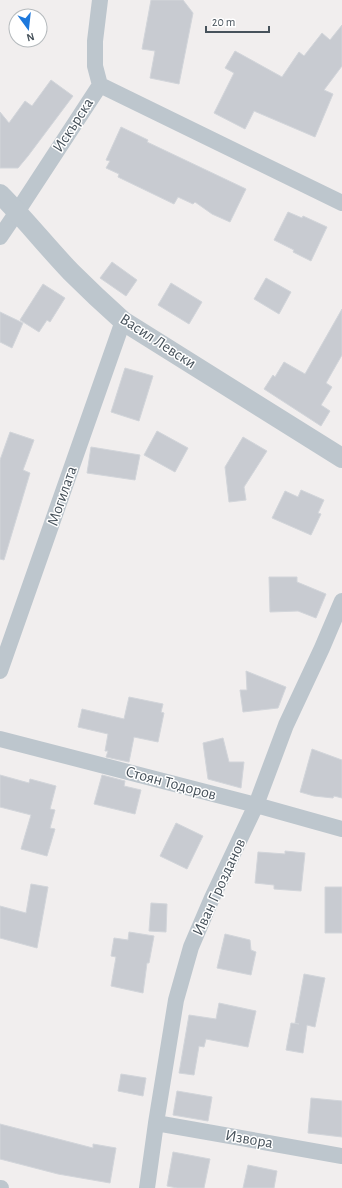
<svg xmlns="http://www.w3.org/2000/svg" width="342" height="1188" viewBox="0 0 342 1188" font-family="'Alegreya Sans',sans-serif">
	<style>
		.building { fill: #c8cbd1; stroke: #d2d5da }
		.lines { fill: none; stroke-linecap: round; stroke-linejoin: round }
		.minor { stroke: #bdc6cd; stroke-width: 16 }
		.tertiary { stroke: #bdc6cd; stroke-width: 20 }
		.labels { text-anchor: middle; dominant-baseline: central; stroke-width: 3; stroke-linejoin: round; paint-order: stroke }
		.street-label { font-size: 16px; fill: #47525b; stroke: #fff }
	</style>
	<rect width="100%" height="100%" fill="#f1eeee"/>
	<path class="building" d="M151 0H183L193 13 179 84 150 78 155 51 142 49Z
		M342 25V66L324 90 333 94 315 137 254 111 245 129 214 113 234 73 225 68 235 51 282 77 299 52 304 56 322 33 330 40Z
		M51 80 73 96 28 156 18 168H0V112L9 123 25 101 32 106Z
		M121 127 148 140 147 142 246 189 230 222 212 214 195 202 193 204 178 197 174 204 118 177 119 174 106 168 110 161 106 160Z
		M288 212 302 218 303 216 327 227 311 261 293 252 294 250 274 240Z
		M112 262 137 280 126 296 100 278Z
		M266 278 291 292 279 314 254 299Z
		M171 283 202 302 189 324 158 305Z
		M43 284 65 298 50 322 47 320 39 332 20 320Z
		M342 309V355L326 383 332 387 321 405 330 411 321 426 264 389 273 375 275 377 284 362 305 374Z
		M0 312 23 323 12 348 0 342Z
		M125 368 153 376 139 421 111 412Z
		M157 431 188 448 175 472 144 455Z
		M10 432 34 440 23 470 30 473 4 560 0 559V460Z
		M243 437 267 451 244 487 246 500 229 502 225 467Z
		M91 447 140 455 135 480 87 473Z
		M301 490 324 500 318 513 321 514 311 535 272 518 285 491 298 497Z
		M269 577H297V582L326 594 316 618 298 611 270 612Z
		M246 671 286 687 278 708 243 712 240 690H247Z
		M129 697 163 704 161 712 164 713 158 742 134 737 129 762 106 757 108 751H105L108 734 78 727 82 709 124 719Z
		M223 738 229 762H244L241 788 208 779 203 743Z
		M312 749 342 760V798L334 796 333 798 314 796 300 792Z
		M0 775 29 783 30 779 56 786 50 809 55 810 50 828 55 829 47 856 21 849 31 815 0 807Z
		M102 775 125 781 124 786 141 790 135 814 94 804Z
		M176 823 203 836 187 869 160 856Z
		M285 851 305 853 301 891 274 889V885L255 883 258 852 285 854Z
		M31 884 48 887 37 948 0 938V906L26 913Z
		M325 887H342V933H325Z
		M151 903 167 904 166 932 149 931Z
		M129 932 154 936 149 963H147L143 993 111 986 116 957 111 956 114 938 128 940Z
		M225 934 250 940 251 950 256 952 251 975 217 968Z
		M304 974 325 978 315 1027 307 1025 303 1053 286 1050 291 1023 299 1024 295 1023Z
		M219 1003 256 1011 248 1047 206 1039 204 1047 199 1046 194 1075 179 1073 189 1015 216 1019Z
		M121 1074 146 1078 143 1096 118 1091Z
		M177 1091 212 1097 208 1121 173 1115Z
		M311 1098 342 1101V1137L308 1133Z
		M0 1124 93 1148V1144L116 1148 110 1183 58 1174 0 1159Z
		M173 1152 210 1159 204 1188H177L167 1186Z
		M248 1165 277 1171 274 1188H243Z"/>
	<g class="lines">
		<path class="minor" d="M100 85 342 203
			M0 237 17 212 100 85 95 66V41L100 0
			M0 671 123 321
			M0 739 256 805 342 829
			M156 1123 342 1156
			M0 1188H1
			M147 1188 156 1123 176 1000 191 947 212 898 256 805 286 725 322 648 342 601"/>
		<path class="tertiary" d="M0 194C25 219 47 247 71 272 88 289 105 305 123 321L342 458"/>
	</g>
	<g class="labels">
		<g class="street-label">
			<text transform="translate(73 125) rotate(-57)">Искърска</text>
			<text transform="translate(158 341) rotate(33)">Васил Левски</text>
			<text transform="translate(62 496) rotate(-71)">Могилата</text>
			<text transform="translate(171 783) rotate(15)">Стоян Тодоров</text>
			<text transform="translate(219 887) rotate(-65)">Иван Грозданов</text>
			<text transform="translate(249 1139) rotate(10)">Извора</text>
		</g>
	</g>
	<g transform="translate(28 28) rotate(165)"><circle r="19" fill="#ffffff" stroke="#b5babd"/>
	<path d="M0-3L7 15L0 10L-7 15Z" fill="#1d78dc"/>
	<text y="-6" font-size="11" font-weight="bold" text-anchor="middle" fill="#47525b">N</text>
	</g>
	<path d="M206 26v6h63v-6" fill="none" stroke="#47525b" stroke-width="2"/>
	<text x="212" y="26" font-size="12" fill="#47525b" stroke="#ffffff" stroke-width="3" paint-order="stroke">20 m</text>
</svg>
